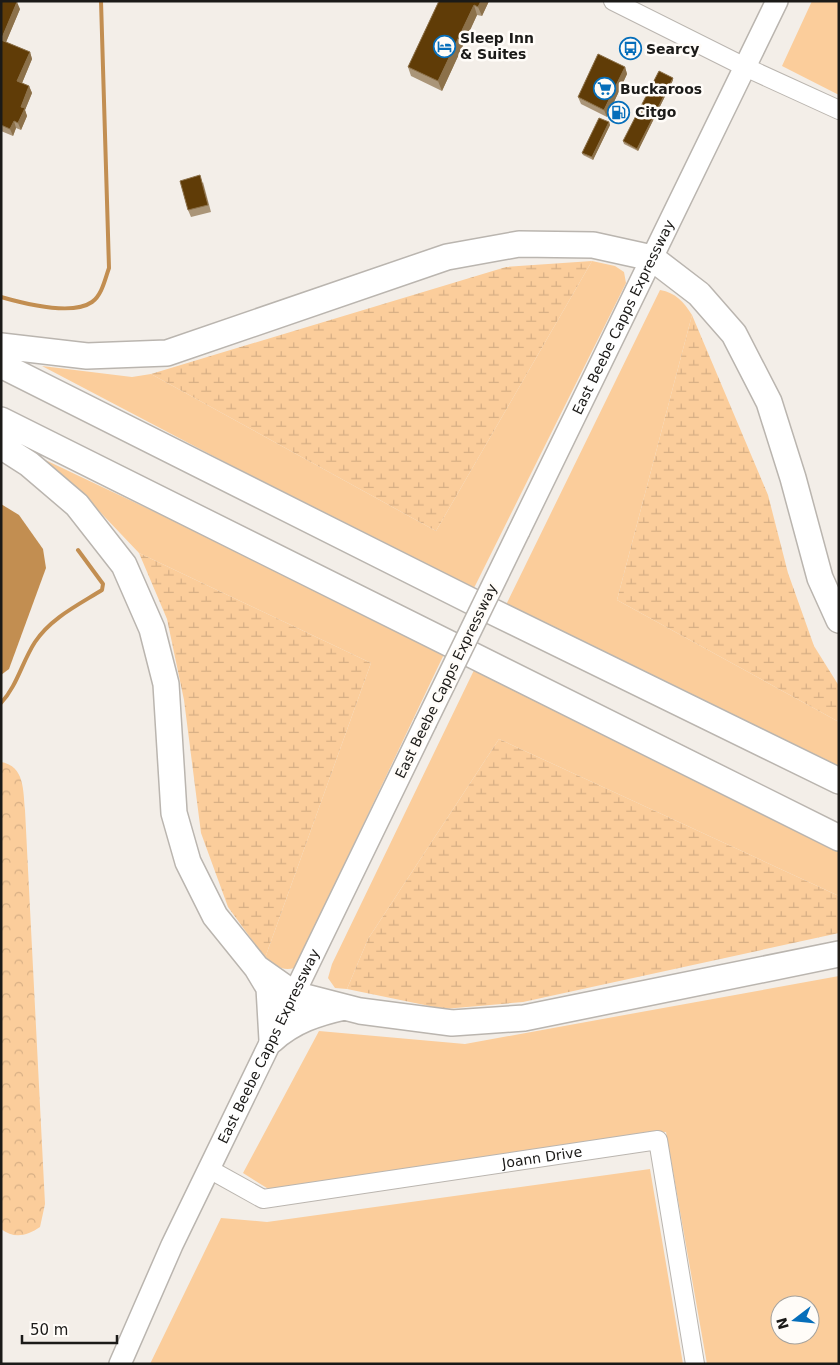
<svg xmlns="http://www.w3.org/2000/svg" width="840" height="1365" viewBox="0 0 840 1365" font-family="'DejaVu Sans',sans-serif">
	<style>
		.grass { fill: #fbcd9b; fill-rule: evenodd }
		.forest { fill: url(#forest-crowns) }
		.wetland { fill: url(#wetland-marsh) }
		.water { fill: #c28e51 }
		.lines { fill: none; stroke-linecap: round; stroke-linejoin: round }
		.stream { stroke: #c28e51; stroke-width: 4 }
		.minor-casing { stroke: #bab5af; stroke-width: 20 }
		.major-casing { stroke: #bab5af; stroke-width: 24 }
		.highway-casing { stroke: #bab5af; stroke-width: 28 }
		.minor { stroke: #fff; stroke-width: 18 }
		.major { stroke: #fff; stroke-width: 21 }
		.highway { stroke: #fff; stroke-width: 25 }
		.major-bridge-casing { stroke: #bab5af; stroke-width: 24; stroke-linecap: butt }
		.major-bridge { stroke: #fff; stroke-width: 21 }
		.wall { fill: #aa9578 }
		.shaded-wall { fill: #8c714a }
		.building { fill: #603c07; stroke: #8c714a }
		.labels { text-anchor: middle; dominant-baseline: central; stroke-width: 5; stroke-linejoin: round; paint-order: stroke }
		.poi-label { font-size: 14px; font-weight: bold; fill: #1b1a18; stroke: #fffcf8; text-anchor: start }
		.street-label { font-size: 14px; fill: #1b1a18; stroke: #fffcf8 }
	</style>
	<defs>
		<pattern id="forest-crowns" width="20" height="18" patternUnits="userSpaceOnUse" patternTransform="scale(1.25)"><rect width="20" height="18" fill="#fbcd9b"/><path d="M2 6a3 3 0 1 1 6 0M12 15a3 3 0 1 1 6 0" fill="none" stroke="#d7af85"/></pattern>
		<pattern id="wetland-marsh" width="20" height="14" patternUnits="userSpaceOnUse" patternTransform="scale(1.25)"><rect width="20" height="14" fill="#fbcd9b"/><path d="M1 5h8M5 5V1M11 12h8M15 12V8" fill="none" stroke="#d7af85"/></pattern>
	</defs>
	<rect width="100%" height="100%" fill="#f3eee8"/>
	<path class="grass" d="M812 1H839V95L782 66Z
		M592 261 615 266 624 272 626 283 472 592 42 366 132 377 151 374 436 531Z
		M660 290C676 293 683 301 692 315L617 600 839 722V768L505 607Z
		M1 439 446 650 295 968C281 971 276 966 265 958L371 663 139 553 82 493Z
		M476 666 839 847V896L499 739 368 939 347 989 335 988 328 978 332 964Z
		M839 976V1364H707L666 1132 270 1190 243 1173 319 1031 465 1044ZM780 1305H810V1335H780Z
		M650 1169 683 1364H150L221 1218 267 1222Z"/>
	<path class="forest" d="M1 762C25 766 23 791 25 810L45 1204 40 1227C27 1236 14 1239 1 1229Z"/>
	<path class="wetland" d="M592 261 436 531 151 374 506 267Z
		M692 315 768 495 788 573 814 646 839 686V722L617 600Z
		M139 553 371 663 265 958 228 907 201 833 184 700 167 619Z
		M499 739 839 896V933L523 1002 444 1009 347 989 368 939Z"/>
	<path class="water" d="M1 504 19 515 43 549 46 568 9 669 1 675Z"/>
	<g class="lines">
		<path class="stream" d="M1 297C22 303 72 316 92 302 102 295 105 279 109 268L101 1
			M1 703C17 686 22 662 35 642 51 618 78 605 102 590L103 584 78 550"/>
		<defs>
			<g id="minor">
				<path d="M613 1 745 67 839 110"/>
				<path id="s1" d="M209 1169 263 1199 658 1140 695 1364"/>
			</g>
			<g id="major">
				<path id="s2" d="M519 531 777 1"/>
				<path id="s3" d="M120 1364 172 1245 425 724"/>
			</g>
			<path id="highway" d="M1 346 87 356 167 353 447 257 519 244 593 245 652 258 699 294 734 334 769 402 793 478 820 578 839 620
				M1 365 479 605 839 781
				M1 420 839 838
				M1 446 29 464 77 505 124 565 152 629 166 684 174 813 188 862 215 916 257 968 294 994 360 1011 452 1023 524 1018 839 954
				M257 968 269 988 272 1040
				M272 1040C293 1021 317 1013 344 1007"/>
		</defs>
		<use href="#minor" class="minor-casing"/>
		<use href="#major" class="major-casing"/>
		<use href="#highway" class="highway-casing"/>
		<use href="#minor" class="minor"/>
		<use href="#major" class="major"/>
		<use href="#highway" class="highway"/>
		<defs>
			<path id="major-bridge" d="M425 724 519 531"/>
		</defs>
		<use href="#major-bridge" class="major-bridge-casing"/>
		<use href="#major-bridge" class="major-bridge"/>
	</g>
	<path class="wall" d="M1 1 20 9 6 42 30 52 32 59 22 83 29 86 32 93 25 110 27 116 21 130 16 128 13 136 1 131Z
		M439 1H489L482 16 477 15 442 91 411 76 408 67Z
		M625 67 627 74 607 117 581 104 578 97Z
		M673 80 638 151 624 144 623 141Z
		M609 122 610 125 593 160 583 155 582 153Z
		M203 182 211 212 191 217 188 210Z"/>
	<path class="shaded-wall" d="M481 1H489L482 16 478 7Z
		M17 2 20 9 4 47 1 40Z
		M474 5 477 15 442 91 438 81Z
		M30 52 32 59 20 88 17 81Z
		M625 67 627 74 607 117 604 110Z
		M673 78V80L638 151 637 149Z
		M29 86 32 93 25 110 27 116 21 130 18 123 21 107Z
		M14 121 16 128 13 136 10 129Z
		M609 122 610 125 593 160 592 157Z"/>
	<path class="building" d="M1 1H16L17 2 1 40 30 52 17 81 29 86 21 107 25 108 18 123 14 121 10 129 1 125Z
		M439 1H481L478 7 474 5 438 81 408 67Z
		M598 54 625 67 604 110 578 97Z
		M659 71 673 78 637 149 623 141Z
		M599 118 609 122 592 157 582 153Z
		M200 175 208 205 188 210 180 181Z"/>
	<defs>
		<symbol id="hotel-ring" viewBox="-11 -11 22 22"><circle r="9.5" fill="#fffcf8" stroke="#066eba" stroke-width="1.5"/><path d="M-6-4.5h1.5V1H6V5H4.5V3h-9V5H-6ZM-4 0a1.8 1.8 0 1 1 3.6 0ZM.5 0V-2.5h3Q6-2.5 6 0Z" fill="#066eba"/></symbol>
		<symbol id="bus-ring" viewBox="-11 -11 22 22"><circle r="9.5" fill="#fffcf8" stroke="#066eba" stroke-width="1.5"/><path d="M-5-6H5V4H4V6H2V4H-2V6H-4V4H-5ZM-3.5-4V0h7V-4ZM-3.5 1.2v1.5H-2V1.2ZM2 1.2v1.5H3.5V1.2Z" fill="#066eba"/></symbol>
		<symbol id="supermarket-ring" viewBox="-11 -11 22 22"><circle r="9.5" fill="#fffcf8" stroke="#066eba" stroke-width="1.5"/><path d="M-6-5.5h2.5l.6 2H6L4.5 2H-2.5L-4.4-4H-6ZM-1.5 3.2a1.3 1.3 0 1 0 .1 0ZM3 3.2a1.3 1.3 0 1 0 .1 0Z" fill="#066eba"/></symbol>
		<symbol id="fuel-ring" viewBox="-11 -11 22 22"><circle r="9.5" fill="#fffcf8" stroke="#066eba" stroke-width="1.5"/><path d="M-5.5-6h7V0h2V4h1.3V-2.5L3-4.5l.8-.8L6-3V5H2.5V1h-1V6h-7ZM-4.2-4.7v3.2H.2V-4.7Z" fill="#066eba"/></symbol>
	</defs>
	<g fill-rule="evenodd">
		<use href="#hotel-ring" x="432" y="34" width="25" height="25"/>
		<use href="#bus-ring" x="618" y="36" width="25" height="25"/>
		<use href="#supermarket-ring" x="592" y="76" width="25" height="25"/>
		<use href="#fuel-ring" x="606" y="100" width="25" height="25"/>
	</g>
	<g class="labels">
		<g class="poi-label">
			<text x="460" y="38">Sleep Inn<tspan x="460" dy="16">&amp; Suites</tspan></text>
			<text x="646" y="49">Searcy</text>
			<text x="620" y="89">Buckaroos</text>
			<text x="635" y="112">Citgo</text>
		</g>
		<g class="street-label">
			<text stroke="none"><textPath href="#s2" startOffset="238">East Beebe Capps Expressway</textPath></text>
			<text transform="translate(446 681) rotate(-64)">East Beebe Capps Expressway</text>
			<text stroke="none"><textPath href="#s3" startOffset="351">East Beebe Capps Expressway</textPath></text>
			<text stroke="none"><textPath href="#s1" startOffset="344">Joann Drive</textPath></text>
		</g>
	</g>
	<rect width="840" height="1365" fill="none" stroke="#1b1a18" stroke-width="5"/>
	<g transform="translate(795 1320) rotate(254)"><circle r="24" fill="#fffcf8" stroke="#a4a29e"/>
	<path d="M0-4L9 19L0 12L-9 19Z" fill="#066eba"/>
	<text y="-8" font-size="14" font-weight="bold" text-anchor="middle" fill="#1b1a18">N</text>
	</g>
	<path d="M22 1335v8h95v-8" fill="none" stroke="#1b1a18" stroke-width="2.5"/>
	<text x="30" y="1335" font-size="15" fill="#1b1a18" stroke="#fffcf8" stroke-width="4" paint-order="stroke">50 m</text>
</svg>
